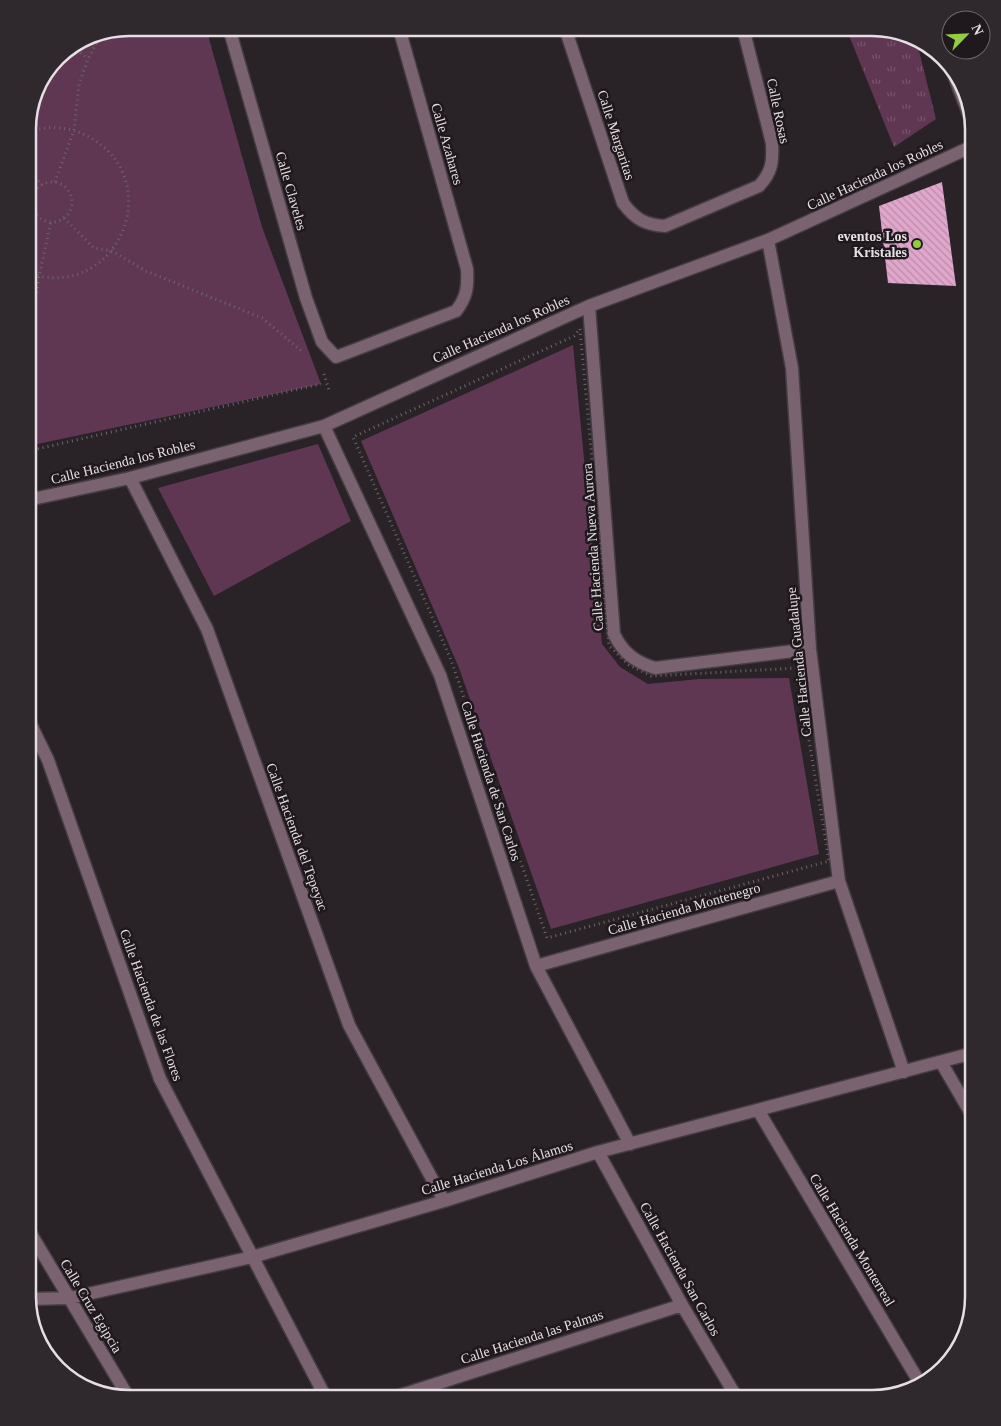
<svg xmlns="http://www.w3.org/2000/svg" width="1001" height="1426" viewBox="0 0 1001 1426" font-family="Georgia,serif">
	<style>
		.grass { fill: url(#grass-tufts) }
		.park { fill: #603753 }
		.building { fill: url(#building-back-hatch) }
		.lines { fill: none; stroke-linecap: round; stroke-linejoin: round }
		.minor-casing { stroke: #433c40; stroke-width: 15 }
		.path { stroke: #6d676a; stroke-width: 3; stroke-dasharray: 1 4; stroke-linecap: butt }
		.minor { stroke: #7a6271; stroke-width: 12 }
		.poi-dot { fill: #92cd3f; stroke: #1f181d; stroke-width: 2 }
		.labels { text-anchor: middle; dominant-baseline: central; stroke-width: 5; stroke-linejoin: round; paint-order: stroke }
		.street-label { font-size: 14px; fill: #e4dfe2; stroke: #1f181d }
		.poi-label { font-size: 14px; font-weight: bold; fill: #e4dfe2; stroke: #1f181d; text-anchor: end }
		.rim { fill: none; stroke: #e4dfe2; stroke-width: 2.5 }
	</style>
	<defs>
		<pattern id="grass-tufts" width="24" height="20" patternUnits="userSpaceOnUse" patternTransform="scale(1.25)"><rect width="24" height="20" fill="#603753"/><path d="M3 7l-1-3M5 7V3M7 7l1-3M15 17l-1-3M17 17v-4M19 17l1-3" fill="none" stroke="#77546b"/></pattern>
		<pattern id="building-back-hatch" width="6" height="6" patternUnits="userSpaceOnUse" patternTransform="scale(1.25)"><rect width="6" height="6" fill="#e0a6cc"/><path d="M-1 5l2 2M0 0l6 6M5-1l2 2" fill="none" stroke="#b98daa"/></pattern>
	</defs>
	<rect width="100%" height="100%" fill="#292226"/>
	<path class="grass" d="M846 28H878L916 39 936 119 894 147Z"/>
	<path class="park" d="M129 28H206L262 227 321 384 28 446V122L38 84 62 53 90 35Z
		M573 345 602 644 620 667 648 684 699 679 789 678 819 854 551 929 459 668 361 441Z
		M318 444 351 521 214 596 158 488Z"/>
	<path class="building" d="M942 182 956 286 888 283 879 206Z"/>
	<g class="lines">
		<defs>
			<path id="minor" d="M229 28 306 298 322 342 336 357 456 311C467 297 468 287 467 269L399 28
				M565 28 623 203C635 219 645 225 665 226L759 186C772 172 773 162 772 143L743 28
				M952 70 970 117 973 141
				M768 240 792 368 810 649 839 881 904 1072
				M589 306 614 634C623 653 635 662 655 668L810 649
				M324 426 440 675 536 966 630 1144
				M130 478 207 629 349 1025 444 1201
				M28 500 130 478 324 426 589 306 768 240 973 146
				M28 719 48 760 160 1079 326 1398
				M536 966 839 881
				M941 1062 973 1117
				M758 1110 921 1385
				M598 1152 682 1305 737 1398
				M28 1229 129 1398
				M28 1299 70 1298 252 1257 444 1201 598 1152 973 1053
				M392 1398 682 1305"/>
		</defs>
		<use href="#minor" class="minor-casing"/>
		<path class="path" d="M73 46 88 59
			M28 170 42 185
			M55 182 74 130 79 84 88 59 102 33
			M32 202a20 20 0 1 1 40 0a20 20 0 1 1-40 0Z
			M64 218 94 248 112 251 146 271 262 318 303 352
			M28 273C120 304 171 174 83 134 66 126 46 126 28 132
			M28 316 35 303 39 277 51 221
			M580 329 609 646 629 665 651 676 797 668 829 861 547 938 451 660 353 437 574 336Z
			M324 374 329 390
			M28 451 321 384"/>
		<use href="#minor" class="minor"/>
	</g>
	<circle class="poi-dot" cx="917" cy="244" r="5"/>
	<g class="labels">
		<g class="street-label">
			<text transform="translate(778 111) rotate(78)">Calle Rosas</text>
			<text transform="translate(616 135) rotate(72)">Calle Margaritas</text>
			<text transform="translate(447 144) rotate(74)">Calle Azahares</text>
			<text transform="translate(875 175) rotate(-25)">Calle Hacienda los Robles</text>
			<text transform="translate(291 191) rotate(74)">Calle Claveles</text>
			<text transform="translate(501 329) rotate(-24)">Calle Hacienda los Robles</text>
			<text transform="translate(123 462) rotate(-14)">Calle Hacienda los Robles</text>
			<text transform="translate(593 547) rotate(-94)">Calle Hacienda Nueva Aurora</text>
			<text transform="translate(799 662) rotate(-96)">Calle Hacienda Guadalupe</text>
			<text transform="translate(491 781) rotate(72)">Calle Hacienda de San Carlos</text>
			<text transform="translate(297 837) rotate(70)">Calle Hacienda del Tepeyac</text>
			<text transform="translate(684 909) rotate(-16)">Calle Hacienda Montenegro</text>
			<text transform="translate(151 1005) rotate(70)">Calle Hacienda de las Flores</text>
			<text transform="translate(497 1168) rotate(-17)">Calle Hacienda Los Álamos</text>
			<text transform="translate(852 1240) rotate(59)">Calle Hacienda Monterreal</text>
			<text transform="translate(680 1269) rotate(61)">Calle Hacienda San Carlos</text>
			<text transform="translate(91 1306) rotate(59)">Calle Cruz Egipcia</text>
			<text transform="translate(532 1337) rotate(-18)">Calle Hacienda las Palmas</text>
		</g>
		<g class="poi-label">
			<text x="907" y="236">eventos Los<tspan x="907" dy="16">Kristales</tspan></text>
		</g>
	</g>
	<path d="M0 0H1001V1426H0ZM129 36H872A93 93 0 0 1 965 129V1297A93 93 0 0 1 872 1390H129A93 93 0 0 1 36 1297V129A93 93 0 0 1 129 36Z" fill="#2f282d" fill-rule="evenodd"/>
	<path class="rim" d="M129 36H872A93 93 0 0 1 965 129V1297A93 93 0 0 1 872 1390H129A93 93 0 0 1 36 1297V129A93 93 0 0 1 129 36Z"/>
	<g transform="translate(966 35) rotate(66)"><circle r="24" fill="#1f181d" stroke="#6e686c"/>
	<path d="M0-4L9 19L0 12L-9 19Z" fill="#92cd3f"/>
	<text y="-8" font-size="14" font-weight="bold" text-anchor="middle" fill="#e4dfe2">N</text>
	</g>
</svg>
